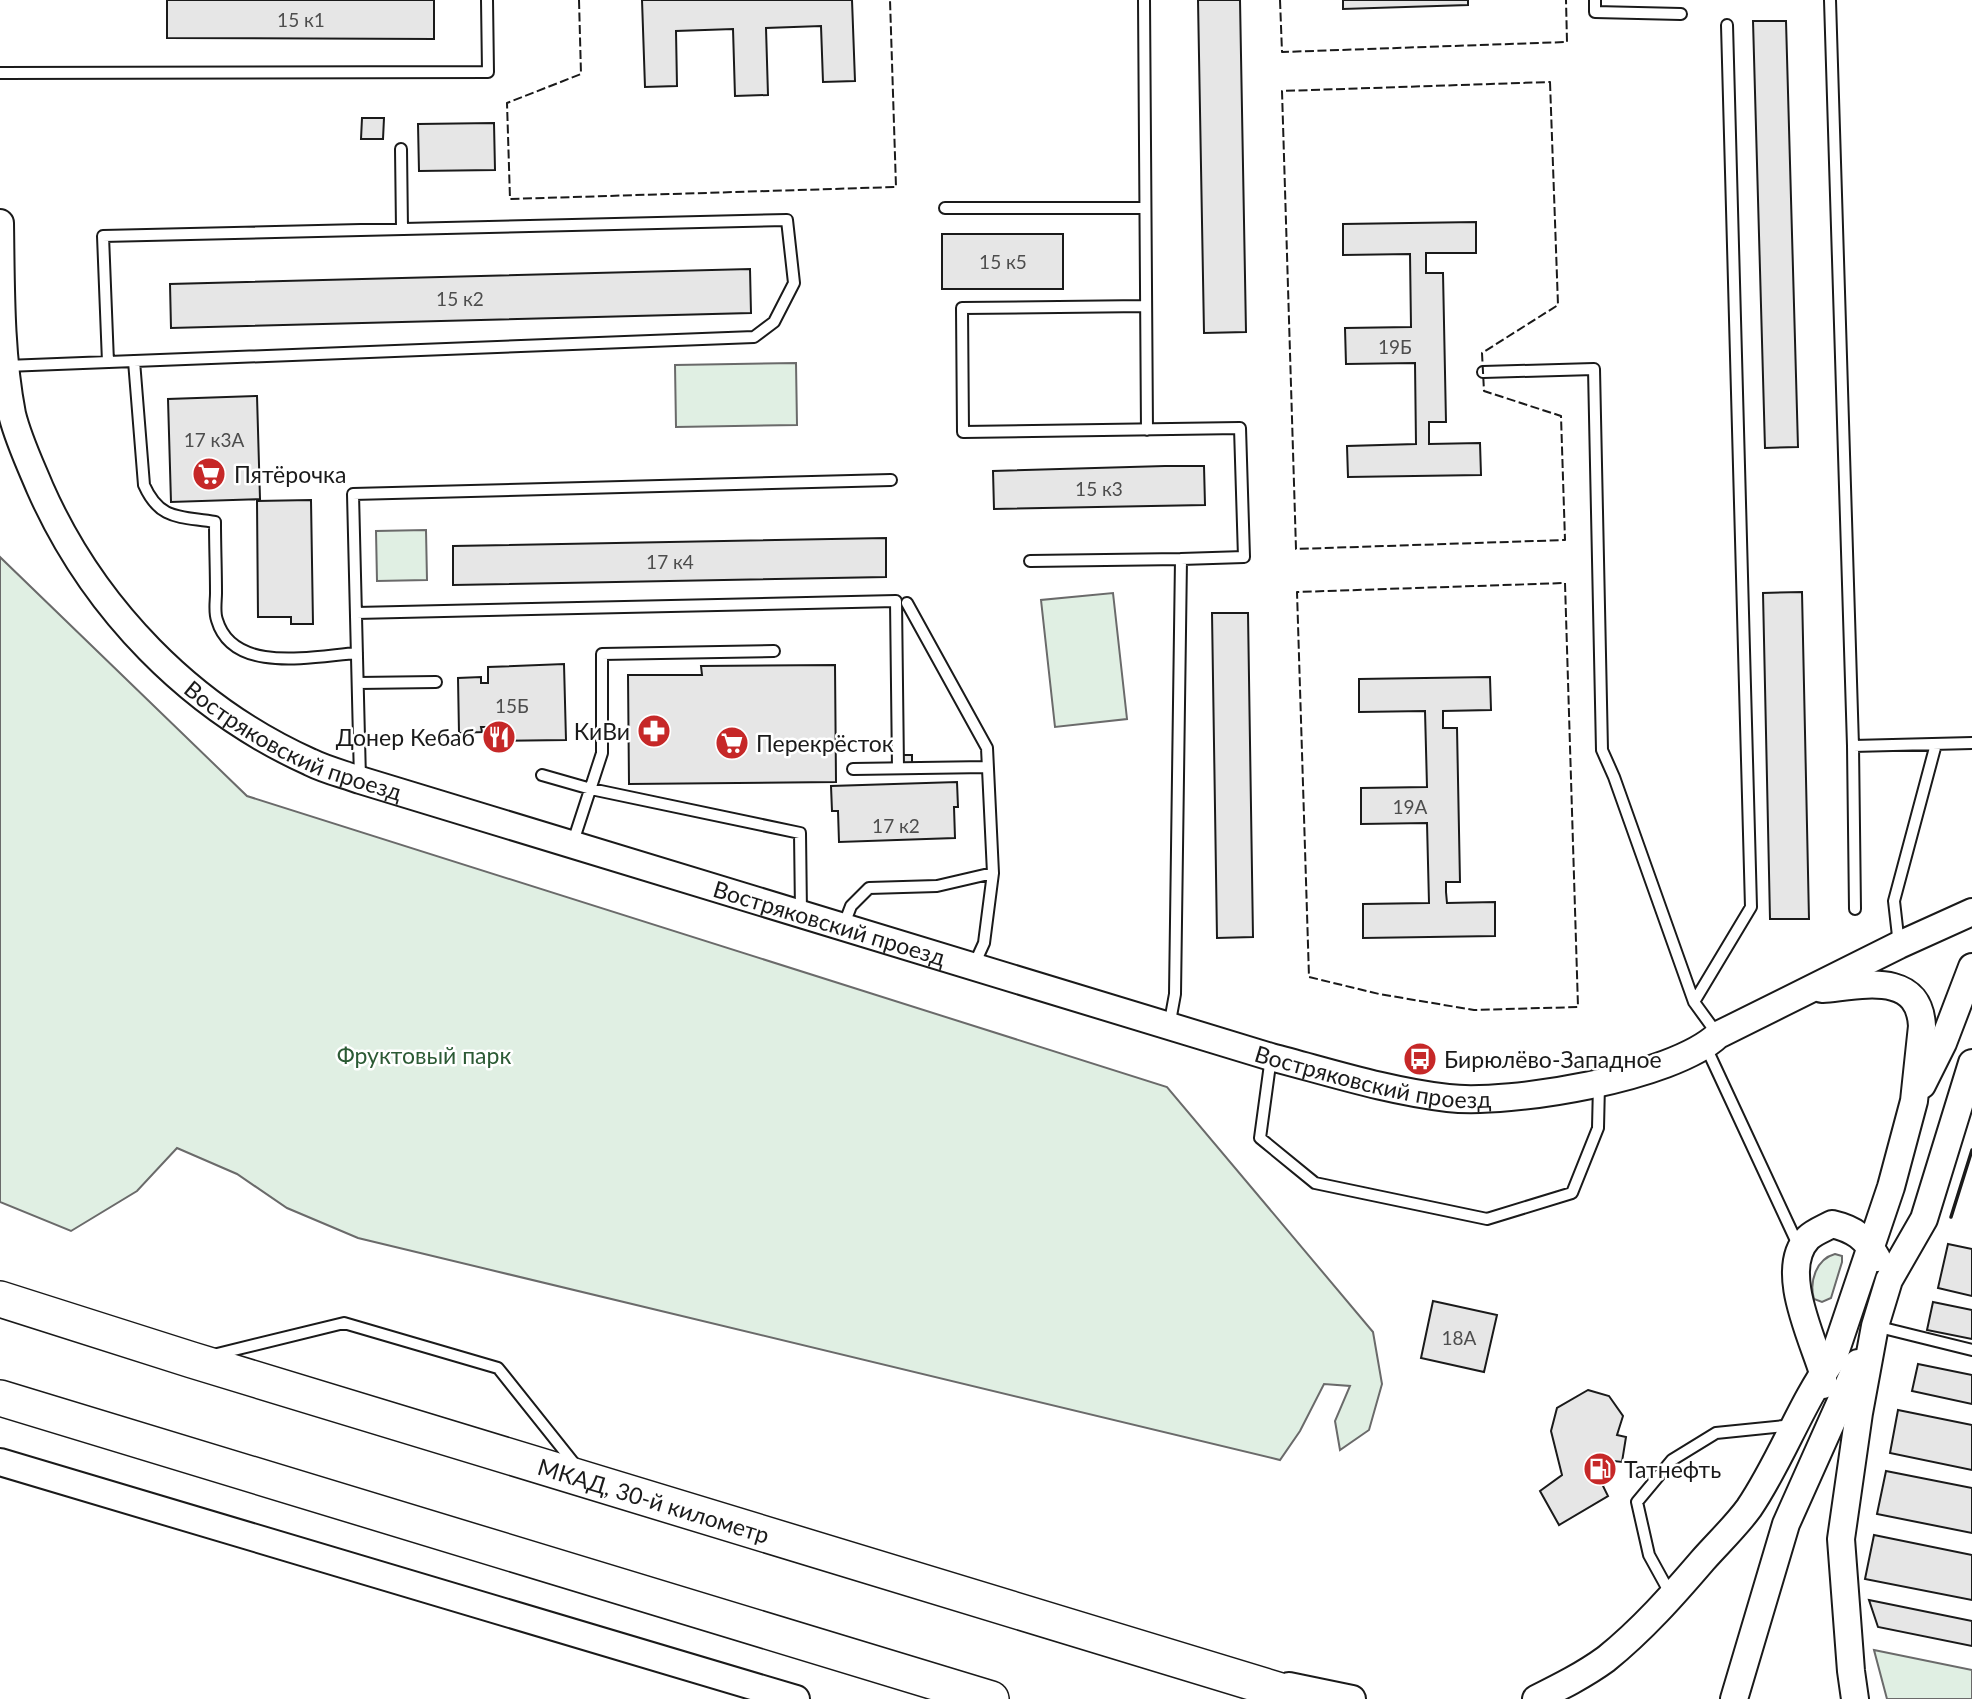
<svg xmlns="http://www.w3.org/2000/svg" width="1972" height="1699" viewBox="0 0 1972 1699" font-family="Lato,sans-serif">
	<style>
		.green { fill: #e0efe3; stroke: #6a6a6a; stroke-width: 2 }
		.building { fill: #e6e6e6; stroke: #1a1a1a; stroke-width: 2 }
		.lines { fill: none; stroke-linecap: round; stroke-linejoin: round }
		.service-casing { stroke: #1a1a1a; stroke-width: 14 }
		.tertiary-casing { stroke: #1a1a1a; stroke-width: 30 }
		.trunk-casing { stroke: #1a1a1a; stroke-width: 38 }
		.service { stroke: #fff; stroke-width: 10 }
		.tertiary { stroke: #fff; stroke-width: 26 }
		.trunk { stroke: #fff; stroke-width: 35 }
		.fence { stroke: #1a1a1a; stroke-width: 2; stroke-dasharray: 9 3.5; stroke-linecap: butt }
		.wall { stroke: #1a1a1a; stroke-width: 3.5 }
		.labels { text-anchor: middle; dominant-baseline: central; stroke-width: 5; stroke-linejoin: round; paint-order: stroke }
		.number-label { font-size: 19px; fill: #4d4d4d }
		.poi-label { font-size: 23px; fill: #1a1a1a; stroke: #fff; text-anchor: start }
		.street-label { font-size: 23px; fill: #1a1a1a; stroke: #fff }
		.park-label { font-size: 23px; fill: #2b5a34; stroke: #fff }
	</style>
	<rect width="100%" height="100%" fill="#fff"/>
	<path class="green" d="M796 363 797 425 676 427 675 365Z
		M426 530 427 580 377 581 376 531Z
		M0 557 247 796 1167 1087 1373 1332 1382 1384 1369 1430 1340 1450 1335 1421 1350 1386 1324 1384 1300 1431 1280 1460 358 1238 287 1208 237 1174 177 1148 137 1191 71 1231 0 1202Z
		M1113 593 1127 719 1055 727 1041 600Z
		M1835 1254 1842 1256V1262L1831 1298 1822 1302 1814 1299C1809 1282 1816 1259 1835 1254Z
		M1874 1650 1972 1670V1699H1887Z"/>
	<path class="building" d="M167 0H434V39L167 38Z
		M642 0H852L855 81 823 82 821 26 766 28 768 95 735 96 733 29 676 31 677 86 645 87Z
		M1198 0H1240L1246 332 1204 333Z
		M1343 0H1468V5L1343 9Z
		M1753 21H1786L1798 447 1765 448Z
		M362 118H384L383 139H361Z
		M494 123 495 170 419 171 418 124Z
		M1476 222V253H1426V273H1443L1446 422H1429V444L1480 443 1481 475 1348 477 1347 446 1416 444 1415 363 1346 364 1345 328 1411 327 1410 254 1343 255V224Z
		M942 234H1063V289H942Z
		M750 269 751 313 171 328 170 284Z
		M257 396 260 499 171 502 168 399Z
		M1165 466H1204L1205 505 994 509 993 471Z
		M311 500 313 624H291V617H258L257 501Z
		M886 538V577L453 585V546Z
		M1802 592 1809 919H1770L1763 593Z
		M1212 613H1248L1253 937 1217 938Z
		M564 664 566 740 490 741 489 727H481L482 732 459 733 458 678 481 677V683H488V667Z
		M835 665 836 782 629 784 628 675H702L701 666Z
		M1490 677 1491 710 1443 711V728H1457L1460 882H1446V892L1447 903 1495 902V936L1363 938V904L1429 903 1427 823 1361 824V788L1427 787 1425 711 1359 712V679Z
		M902 755H912V765H902Z
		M957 782 958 807H954L955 838 839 842 838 811H832L831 786Z
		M1948 1244 1972 1249V1296L1938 1288Z
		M1433 1301 1497 1315 1484 1372 1421 1358Z
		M1933 1302 1972 1310V1339L1927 1330Z
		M1918 1364 1972 1375V1404L1912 1391Z
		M1588 1390 1609 1396 1623 1416 1617 1435 1626 1437 1622 1462 1614 1461 1603 1486 1608 1496 1559 1525 1540 1491 1562 1475 1551 1431 1557 1408Z
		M1898 1410 1972 1425V1470L1890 1453Z
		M1886 1471 1972 1488V1533L1877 1514Z
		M1874 1535 1972 1555V1600L1865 1579Z
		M1869 1600 1972 1621V1646L1878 1627Z"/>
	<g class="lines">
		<defs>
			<path id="service" d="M1144 0 1147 430
				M1595 0V12L1681 14
				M1830 0 1853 746
				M0 73 488 72 487 0
				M401 149 402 229
				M945 208H1145
				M1145 306 962 308 963 432 1240 428 1244 557 1181 559 1175 994 1169 1027
				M134 361 144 485C160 521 180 516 215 522 215 546 216 569 216 593 216 601 214 612 217 620 233 675 314 656 357 653
				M6 366 754 337 774 322 794 283 787 220 103 236 108 362
				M1483 372 1594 369 1602 750 1614 777 1694 1002 1718 1035
				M1030 561 1181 559
				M907 603 987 748 993 873 984 943 974 965
				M356 613 896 601 898 768
				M358 683 436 682
				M853 769 987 767
				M542 775 591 789 800 833 801 912
				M360 779 353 494 891 480
				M572 845 602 753V654L774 651
				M1855 909 1853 746 1972 743
				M843 927 851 906 869 888 937 886 993 873
				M1899 945 1894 901 1936 744
				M1694 1002 1751 907 1727 25
				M1706 1047 1799 1247
				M1271 1057 1260 1138 1315 1183 1487 1219 1572 1193 1598 1128 1599 1084
				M1875 1326 1972 1350
				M213 1355 344 1323 498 1368 577 1467
				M1671 1595 1649 1555 1637 1502 1672 1460 1716 1433 1794 1425"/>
			<g id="tertiary">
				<path id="s1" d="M0 223C1 286 0 352 12 414 18 439 30 464 40 488 93 608 190 708 310 762 326 770 343 774 360 780L1271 1057C1329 1072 1387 1091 1448 1098 1510 1105 1673 1078 1718 1035L1899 945 1972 912"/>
				<path d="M1922 1085 1943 1043 1972 967"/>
				<path d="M1823 1385V1373C1812 1337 1778 1269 1808 1238 1814 1232 1825 1228 1832 1224 1854 1229 1866 1238 1877 1258"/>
				<path d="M0 1462 796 1699"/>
				<path d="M1289 1686 1352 1699"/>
				<path d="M1536 1699C1560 1687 1584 1675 1606 1659 1642 1630 1673 1595 1703 1560 1718 1543 1736 1526 1749 1508 1781 1461 1800 1405 1833 1359L1891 1187 1914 1101 1922 1026C1919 970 1860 986 1822 989"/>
				<path d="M1734 1699 1786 1524 1858 1363"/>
				<path d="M1855 1699 1851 1671 1841 1539 1859 1413 1875 1326 1889 1280 1924 1219 1972 1063"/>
			</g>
			<g id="trunk">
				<path id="s2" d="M0 1299 192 1360 1307 1699"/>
				<path d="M0 1398 991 1699"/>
			</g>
		</defs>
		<use href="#service" class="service-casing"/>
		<use href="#tertiary" class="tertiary-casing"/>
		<use href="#trunk" class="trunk-casing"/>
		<use href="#service" class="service"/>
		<use href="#tertiary" class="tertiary"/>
		<use href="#trunk" class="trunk"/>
		<path class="fence" d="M579 0 581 74 507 103 510 199 896 187 890 0
			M1280 0 1282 52 1567 42 1566 0
			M1550 82 1558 305 1482 353 1484 391 1561 416 1565 540 1296 549 1282 91Z
			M1565 583 1578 1007 1474 1010 1379 994 1309 977 1297 592Z"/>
		<path class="wall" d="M1951 1217 1972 1150"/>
	</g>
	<defs>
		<symbol id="supermarket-disc" viewBox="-11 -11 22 22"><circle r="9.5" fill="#c62828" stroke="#fff"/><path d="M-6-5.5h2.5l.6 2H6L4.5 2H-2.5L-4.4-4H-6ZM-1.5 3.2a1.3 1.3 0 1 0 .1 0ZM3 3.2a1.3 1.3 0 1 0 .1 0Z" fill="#fff"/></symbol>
		<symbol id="pharmacy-disc" viewBox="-11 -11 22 22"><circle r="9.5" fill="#c62828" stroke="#fff"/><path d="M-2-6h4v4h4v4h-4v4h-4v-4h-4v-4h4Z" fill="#fff"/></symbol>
		<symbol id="restaurant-disc" viewBox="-11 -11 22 22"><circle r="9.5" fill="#c62828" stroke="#fff"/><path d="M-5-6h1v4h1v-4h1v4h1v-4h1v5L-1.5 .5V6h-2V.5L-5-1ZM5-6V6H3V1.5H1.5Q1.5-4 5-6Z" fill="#fff"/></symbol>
		<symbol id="bus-disc" viewBox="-11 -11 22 22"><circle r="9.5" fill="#c62828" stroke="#fff"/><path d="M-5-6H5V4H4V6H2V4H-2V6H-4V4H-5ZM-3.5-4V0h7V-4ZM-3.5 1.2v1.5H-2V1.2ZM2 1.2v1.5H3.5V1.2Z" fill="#fff"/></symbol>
		<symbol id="fuel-disc" viewBox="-11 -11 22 22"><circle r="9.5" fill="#c62828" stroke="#fff"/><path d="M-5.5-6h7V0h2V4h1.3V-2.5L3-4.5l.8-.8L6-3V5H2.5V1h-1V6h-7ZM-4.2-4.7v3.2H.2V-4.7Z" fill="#fff"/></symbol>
	</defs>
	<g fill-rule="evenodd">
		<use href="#supermarket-disc" x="190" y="455" width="38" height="38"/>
		<use href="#pharmacy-disc" x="635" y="712" width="38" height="38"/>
		<use href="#restaurant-disc" x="480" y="718" width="38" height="38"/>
		<use href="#supermarket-disc" x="713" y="724" width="38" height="38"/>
		<use href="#bus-disc" x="1401" y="1040" width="38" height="38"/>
		<use href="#fuel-disc" x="1581" y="1450" width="38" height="38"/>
	</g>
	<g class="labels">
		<g class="number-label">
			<text x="301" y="19">15 к1</text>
			<text x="1003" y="261">15 к5</text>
			<text x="460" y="298">15 к2</text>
			<text x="1395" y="346">19Б</text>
			<text x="214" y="439">17 к3А</text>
			<text x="1099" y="488">15 к3</text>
			<text x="670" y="561">17 к4</text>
			<text x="512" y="705">15Б</text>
			<text x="1410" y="806">19А</text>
			<text x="896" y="825">17 к2</text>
			<text x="1459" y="1337">18А</text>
		</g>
		<g class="poi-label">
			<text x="234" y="474">Пятёрочка</text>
			<text x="630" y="731" text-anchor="end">КиВи</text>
			<text x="475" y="737" text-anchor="end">Донер Кебаб</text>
			<text x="756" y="743">Перекрёсток</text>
			<text x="1444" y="1059">Бирюлёво-Западное</text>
			<text x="1624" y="1469">Татнефть</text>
		</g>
		<g class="street-label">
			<text stroke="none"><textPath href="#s1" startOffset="640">Востряковский проезд</textPath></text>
			<text stroke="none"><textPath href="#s1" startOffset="1208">Востряковский проезд</textPath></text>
			<text stroke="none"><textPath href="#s1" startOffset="1774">Востряковский проезд</textPath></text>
			<text stroke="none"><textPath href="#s2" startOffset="684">МКАД, 30-й километр</textPath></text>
		</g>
		<g class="park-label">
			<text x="424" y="1055">Фруктовый парк</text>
		</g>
	</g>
</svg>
